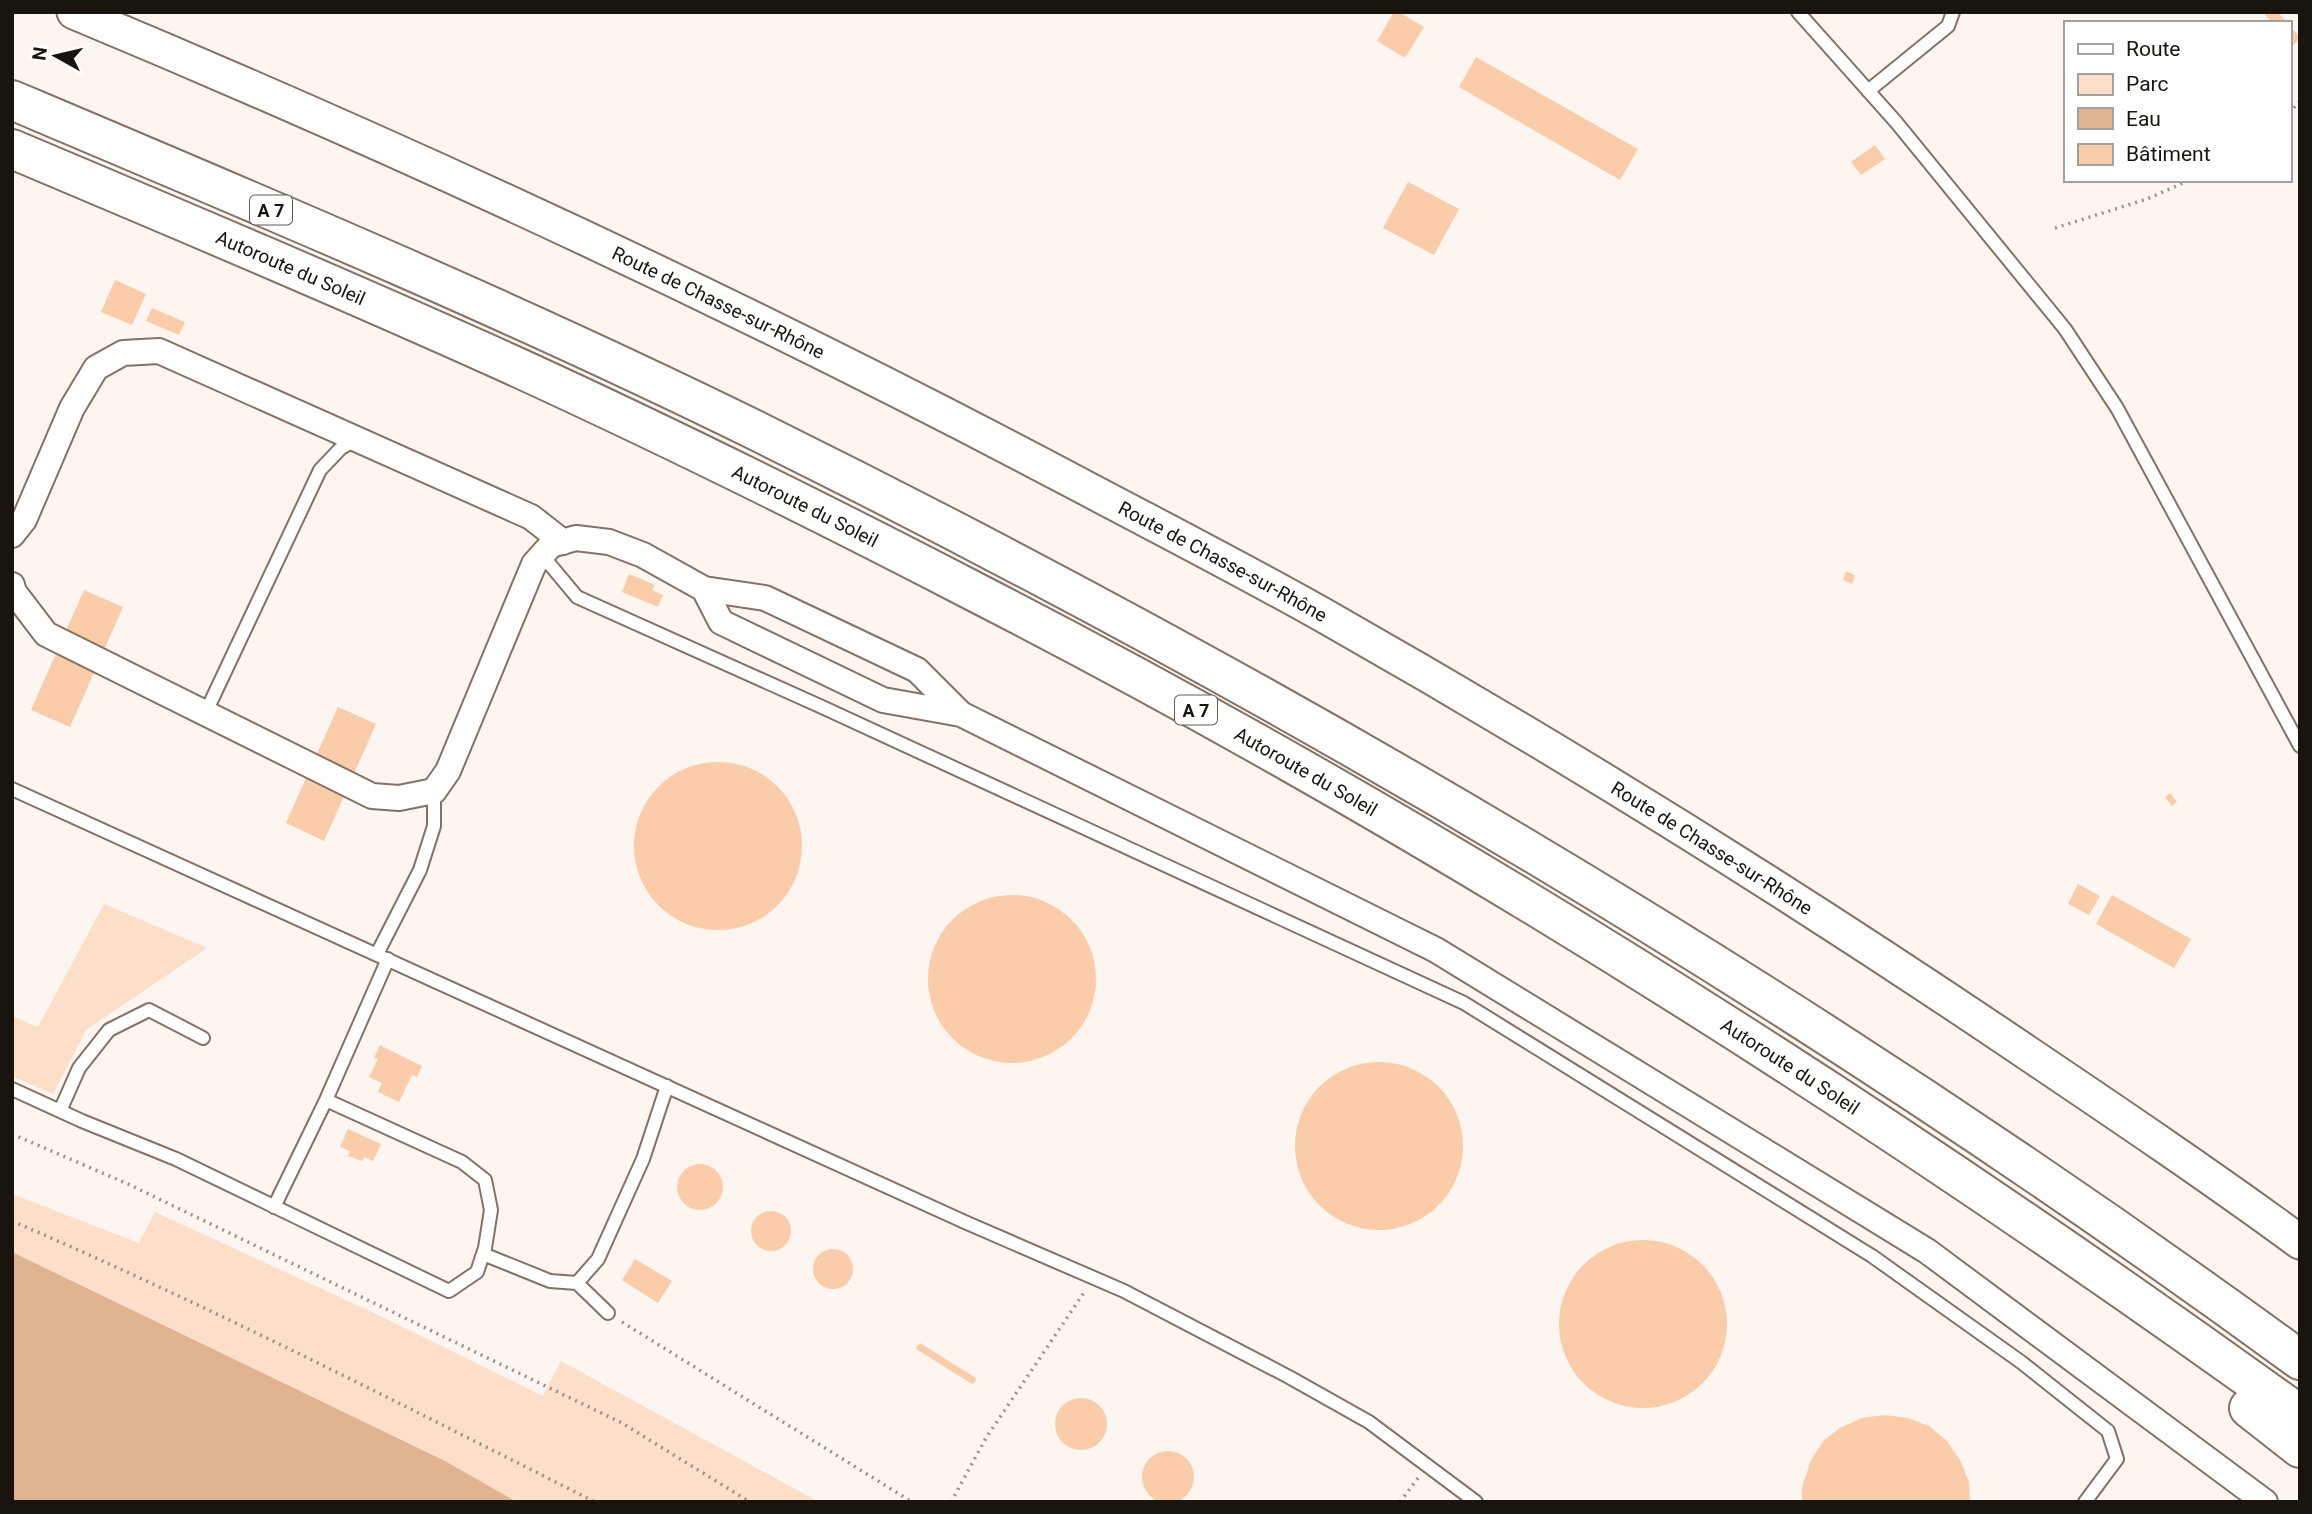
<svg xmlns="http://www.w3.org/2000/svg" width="2312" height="1514" viewBox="0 0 2312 1514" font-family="Roboto,sans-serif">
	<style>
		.green { fill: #fcdec9 }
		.water { fill: #e0b391 }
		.building { fill: #fbccaa }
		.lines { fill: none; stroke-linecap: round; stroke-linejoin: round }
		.lane-casing { stroke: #847265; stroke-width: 16 }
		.street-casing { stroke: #847265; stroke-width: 28 }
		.secondary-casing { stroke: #847265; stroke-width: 37 }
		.highway-casing { stroke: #847265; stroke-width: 42 }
		.path { stroke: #99918b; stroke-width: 3.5; stroke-dasharray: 2 5; stroke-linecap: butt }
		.lane { stroke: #fff; stroke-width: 12 }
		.street { stroke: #fff; stroke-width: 24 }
		.secondary { stroke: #fff; stroke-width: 33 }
		.highway { stroke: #fff; stroke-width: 38 }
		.labels { text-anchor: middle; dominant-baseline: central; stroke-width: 7; stroke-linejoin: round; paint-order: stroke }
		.shield { fill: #fff; stroke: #5f5a56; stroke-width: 2 }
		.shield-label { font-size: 18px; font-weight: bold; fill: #1a140e }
		.street-label { font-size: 19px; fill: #1a140e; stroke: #fff }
	</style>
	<rect width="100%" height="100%" fill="#fdf5ef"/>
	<path class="green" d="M104 904 207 948 86 1030 53 1094 12 1076V1016L38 1027Z
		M12 1194 139 1243 155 1212 372 1312 543 1396 561 1361 819 1502H517L445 1461 12 1252Z"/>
	<path class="water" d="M12 1252 445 1461 517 1502H12Z"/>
	<path class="building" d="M1394 12H1399L1424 27 1405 58 1377 41Z
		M2263 12H2278L2287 23H2272Z
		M2289 25 2300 37V39L2292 46 2289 42Z
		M1476 57 1638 149 1620 180 1459 87Z
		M1875 145 1885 159 1861 175 1851 162Z
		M1408 182 1459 209 1434 255 1383 228Z
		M115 280 146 294 132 325 101 312Z
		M152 308 185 322 179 335 146 321Z
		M1846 571 1855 575 1852 584 1843 580Z
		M629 574 655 585 652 590 663 595 658 607 622 592Z
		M84 590 123 607 70 727 31 710Z
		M338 707 376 724 324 841 286 823Z
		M634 846a84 84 0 1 1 168 0a84 84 0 1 1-168 0Z
		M2170 793 2177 802 2172 806 2165 797Z
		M2078 884 2100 896 2089 915 2068 904Z
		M2112 895 2191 939 2174 968 2096 924Z
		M928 979a84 84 0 1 1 168 0a84 84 0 1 1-168 0Z
		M380 1045 422 1066 417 1077 412 1075 399 1102 378 1092 382 1083 369 1077 378 1059 374 1058Z
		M1295 1146a84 84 0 1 1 168 0a84 84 0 1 1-168 0Z
		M348 1129 381 1144 373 1161 364 1157 362 1161 348 1156 350 1151 340 1147Z
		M677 1187a23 23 0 1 1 46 0a23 23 0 1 1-46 0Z
		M751 1231a20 20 0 1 1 40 0a20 20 0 1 1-40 0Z
		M1559 1324a84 84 0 1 1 168 0a84 84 0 1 1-168 0Z
		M813 1269a20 20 0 1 1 40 0a20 20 0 1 1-40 0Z
		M635 1259 672 1281 658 1303 622 1280Z
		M920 1343 976 1378 975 1382 972 1384 916 1349 917 1346Z
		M1055 1424a26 26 0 1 1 52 0a26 26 0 1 1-52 0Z
		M1885 1415 1908 1418 1929 1426 1947 1441 1960 1460 1969 1482 1970 1502H1802V1487L1811 1460 1824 1440 1840 1428 1862 1418Z
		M1142 1477a26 26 0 1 1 52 0a26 26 0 1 1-52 0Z"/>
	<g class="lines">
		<defs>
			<path id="lane" d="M1798 12 1896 122 2065 329 2117 408 2300 746
				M1868 91 1948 26 1953 12
				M542 555 577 597 822 707 1464 1003 1872 1256 2021 1362 2108 1431 2117 1459 2085 1502
				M205 714 320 470 341 448 357 439
				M12 789 967 1223 1124 1291 1289 1377 1369 1422 1476 1502
				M377 954 420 870 434 826V791
				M12 1089 82 1121 176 1159 449 1291 477 1272 485 1248 491 1210 485 1180 462 1162 326 1100
				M60 1111 79 1068 109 1030 149 1010 203 1038
				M274 1207 326 1100 388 959
				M483 1254 550 1281 577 1283 598 1259 643 1159 667 1086
				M577 1283 608 1313"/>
			<path id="street" d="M12 535 24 520 72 408 96 368 123 353 159 351 531 517 563 542
				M12 585 14 592 46 634 372 796 399 798 434 791 448 771 534 564 551 545 576 538 609 542 643 555 704 589 765 598 917 670 961 714 1436 950 1927 1251 2265 1502
				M704 589 721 622 883 700 961 714"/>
			<g id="secondary">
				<path id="s1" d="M74 12C417 155 754 312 1082 486 1165 530 1249 573 1330 619 1568 754 1800 899 2026 1052 2118 1114 2210 1176 2300 1242"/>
			</g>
			<g id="highway">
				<path d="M12 100C263 206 513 311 757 431 1297 698 1813 1004 2300 1360"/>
				<path id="s2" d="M12 149C178 219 344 289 508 363 668 436 825 514 981 595 1442 832 1880 1112 2300 1415"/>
				<path d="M2249 1408 2300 1448"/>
			</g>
		</defs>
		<use href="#lane" class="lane-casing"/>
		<use href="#street" class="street-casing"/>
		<use href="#secondary" class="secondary-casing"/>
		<use href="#highway" class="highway-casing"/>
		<path class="path" d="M2289 113 2300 101
			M2055 228 2147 199 2190 180
			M12 1134 128 1184 622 1423 750 1502
			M12 1221C210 1306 403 1405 595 1502
			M622 1322 912 1502
			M951 1502 986 1438 1085 1291
			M1400 1502 1418 1478"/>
		<use href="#lane" class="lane"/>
		<use href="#street" class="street"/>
		<use href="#secondary" class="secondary"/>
		<use href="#highway" class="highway"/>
	</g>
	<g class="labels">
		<g class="shield">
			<rect x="250" y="195.5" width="42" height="29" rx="5"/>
			<rect x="1175" y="695.5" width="42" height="29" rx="5"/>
		</g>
		<g class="shield-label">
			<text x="271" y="210">A 7</text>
			<text x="1196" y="710">A 7</text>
		</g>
		<g class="street-label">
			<text stroke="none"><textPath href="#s2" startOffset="303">Autoroute du Soleil</textPath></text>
			<text stroke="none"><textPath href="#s1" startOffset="707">Route de Chasse-sur-Rhône</textPath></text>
			<text stroke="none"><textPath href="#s2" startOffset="870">Autoroute du Soleil</textPath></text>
			<text stroke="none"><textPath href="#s1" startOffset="1274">Route de Chasse-sur-Rhône</textPath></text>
			<text stroke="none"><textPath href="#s2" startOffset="1437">Autoroute du Soleil</textPath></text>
			<text stroke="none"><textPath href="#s1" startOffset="1841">Route de Chasse-sur-Rhône</textPath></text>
			<text stroke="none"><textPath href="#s2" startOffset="2004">Autoroute du Soleil</textPath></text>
		</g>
	</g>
	<rect width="2312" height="1514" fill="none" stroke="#1a140e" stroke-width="28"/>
	<rect x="2064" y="21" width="228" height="161" fill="#ffffff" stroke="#a3a19f" stroke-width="2"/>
	<rect x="2078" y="44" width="35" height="10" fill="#ffffff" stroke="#a3a19f" stroke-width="2"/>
	<text x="2126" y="56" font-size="21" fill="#1a140e">Route</text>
	<rect x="2078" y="74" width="35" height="21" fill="#fcdec9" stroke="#a3a19f" stroke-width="2"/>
	<text x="2126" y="91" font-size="21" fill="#1a140e">Parc</text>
	<rect x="2078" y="108" width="35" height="21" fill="#e0b391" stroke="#a3a19f" stroke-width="2"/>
	<text x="2126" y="126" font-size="21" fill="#1a140e">Eau</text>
	<rect x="2078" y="144" width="35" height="21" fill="#fbccaa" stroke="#a3a19f" stroke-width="2"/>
	<text x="2126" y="161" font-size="21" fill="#1a140e">Bâtiment</text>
	<g transform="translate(56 56) rotate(278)" stroke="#ffffff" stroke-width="5" paint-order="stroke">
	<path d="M0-5L12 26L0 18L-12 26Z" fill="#1a140e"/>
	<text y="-10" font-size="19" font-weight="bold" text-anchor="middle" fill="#1a140e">N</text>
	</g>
</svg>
